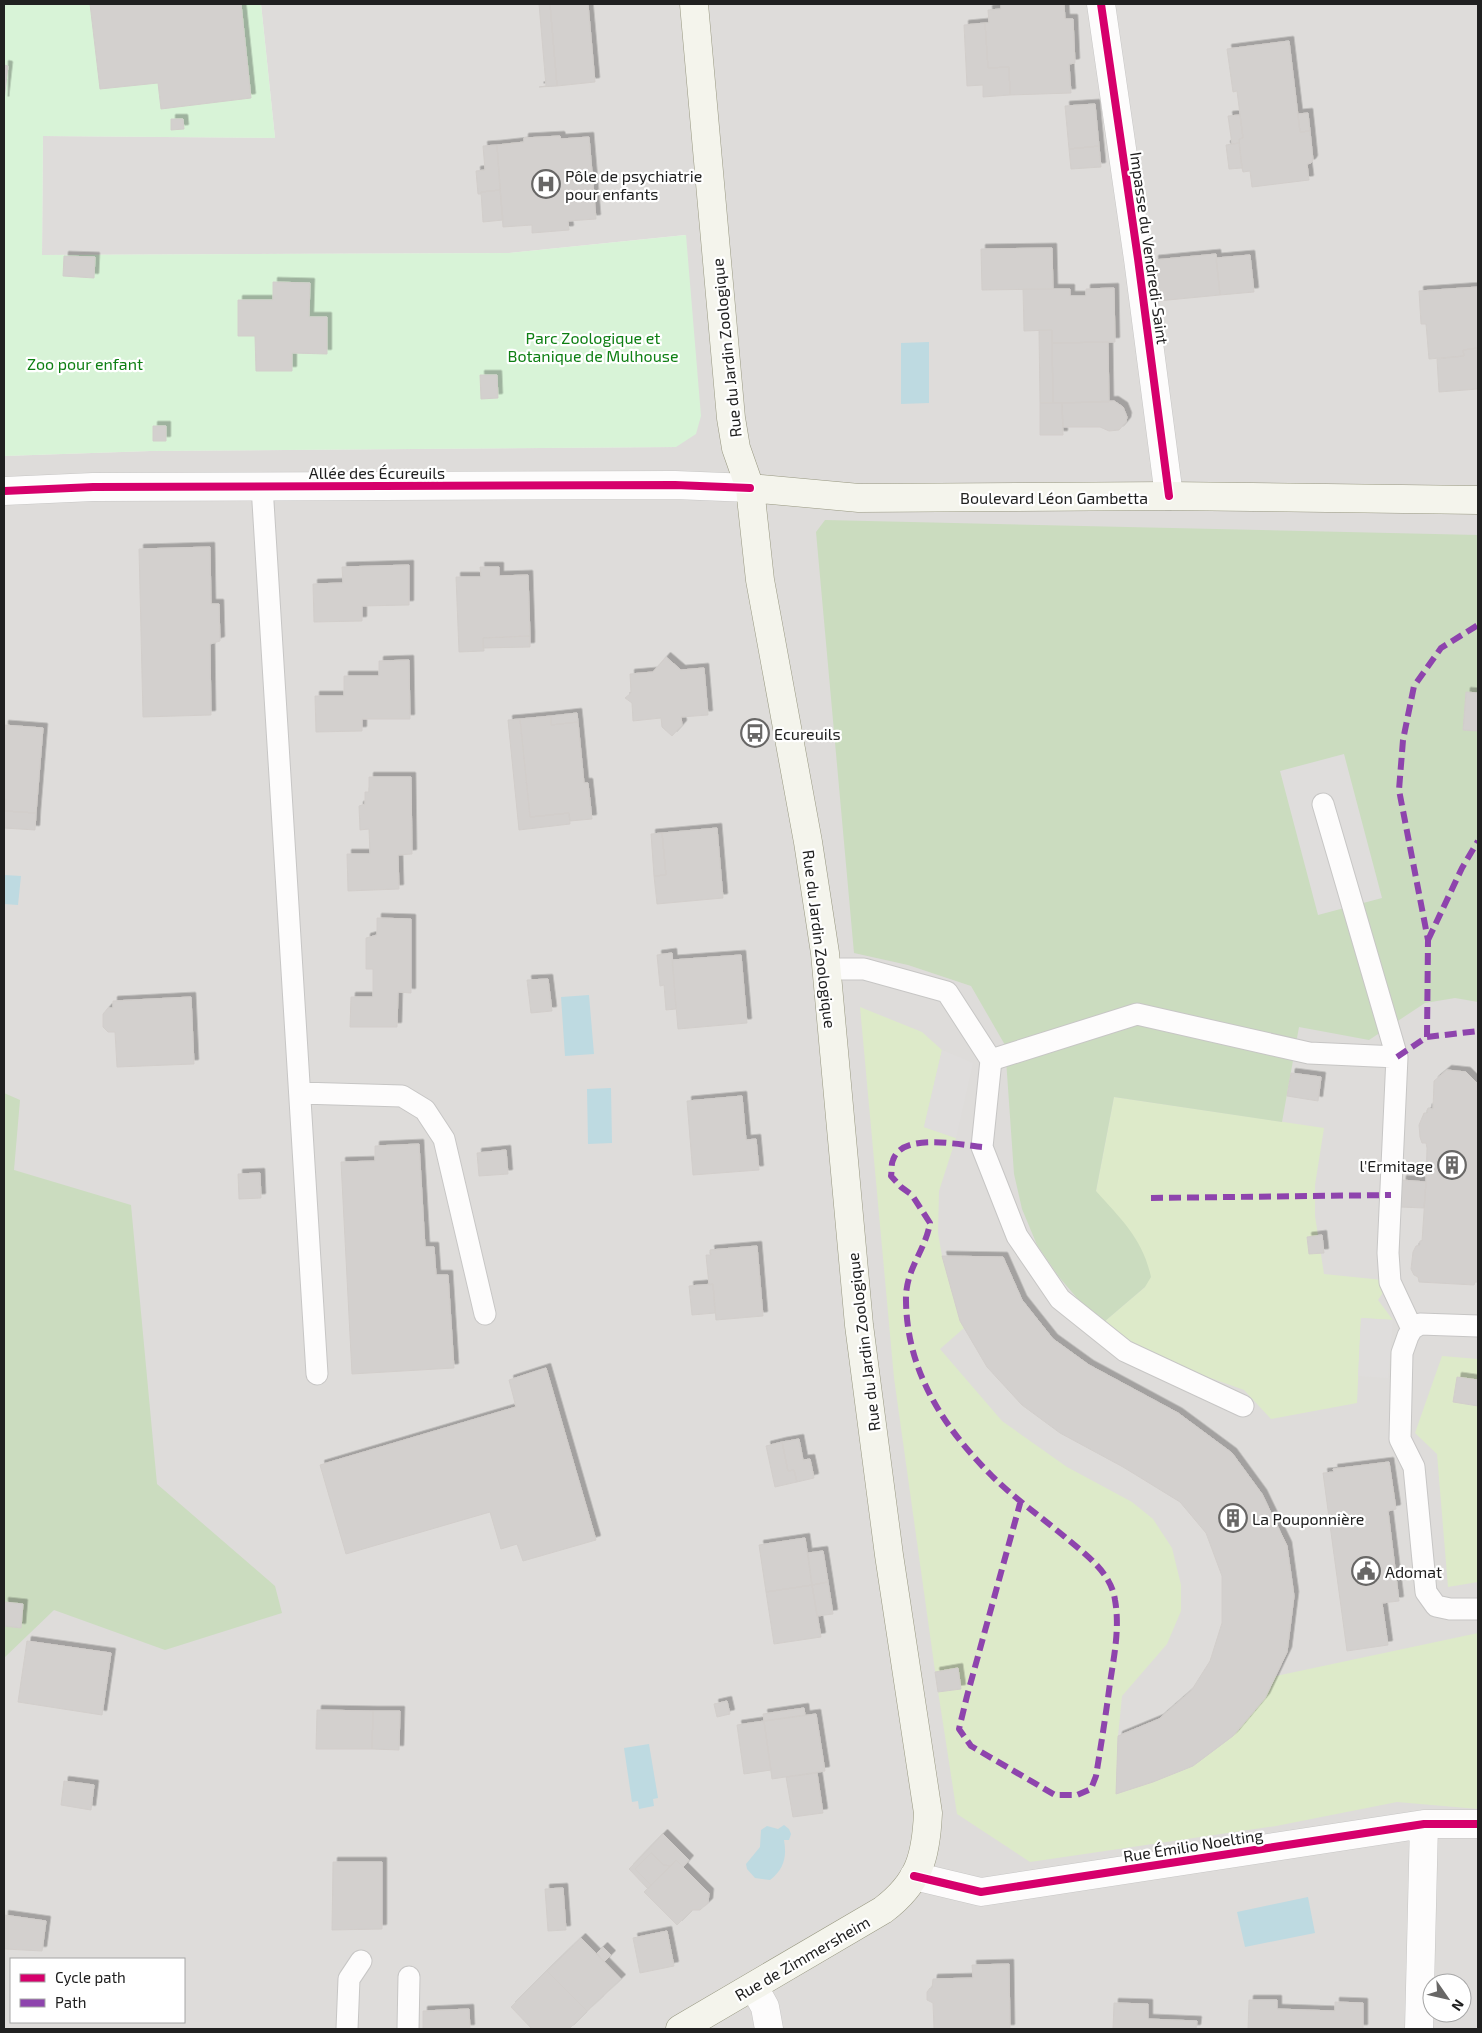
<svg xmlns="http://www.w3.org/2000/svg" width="1482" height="2033" viewBox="0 0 1482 2033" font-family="'Exo 2',sans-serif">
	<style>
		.residential { fill: #dedcda; fill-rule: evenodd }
		.grass { fill: #ddeac9 }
		.forest { fill: #cbdcbf }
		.park { fill: #d8f3d7 }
		.parking { fill: #dfdddc }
		.water { fill: #bedae1 }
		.building { fill: #d3d0ce; stroke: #d2cecb; filter: url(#shadow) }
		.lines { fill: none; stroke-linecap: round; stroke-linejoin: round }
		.lane-casing { stroke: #c7c6c5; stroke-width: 23 }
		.street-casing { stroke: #c7c6c5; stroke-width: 29 }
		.secondary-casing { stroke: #989881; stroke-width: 29 }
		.lane { stroke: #fdfcfc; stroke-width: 21 }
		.street { stroke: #fdfcfc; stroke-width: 28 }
		.secondary { stroke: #f4f4ec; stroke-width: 28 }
		.quiet { stroke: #8e44ad; stroke-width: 6; stroke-dasharray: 12 6; stroke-linecap: butt }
		.cycleway-casing { stroke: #fff; stroke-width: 11 }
		.cycleway { stroke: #d6006c; stroke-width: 8 }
		.labels { text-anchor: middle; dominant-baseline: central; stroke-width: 4.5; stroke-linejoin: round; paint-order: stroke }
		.poi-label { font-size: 16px; fill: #202020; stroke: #fff; text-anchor: start }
		.street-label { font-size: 16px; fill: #202020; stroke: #fff }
		.park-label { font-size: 16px; fill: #0e7f13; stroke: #fff }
	</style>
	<defs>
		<filter id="shadow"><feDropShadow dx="4.5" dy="-4.5" stdDeviation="0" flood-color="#0004"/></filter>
	</defs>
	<rect width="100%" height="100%" fill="#efece9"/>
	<path class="residential" d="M261 4H1478V2029H4V456L151 451 676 447 685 235 509 253 42 255 43 136 275 138ZM11 1959H184V2022H11ZM1432 1983H1462V2013H1432Z"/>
	<path class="grass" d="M860 1007 922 1032 942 1050 924 1127 956 1138 939 1191 938 1233 942 1256 960 1321 964 1328 940 1349 1002 1421 1067 1467 1132 1502 1153 1519 1172 1548 1181 1585V1611L1167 1644 1122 1696 1118 1736 1116 1794 1153 1782 1193 1766 1233 1736 1265 1698 1276 1676 1478 1633V1809L1397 1802 1276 1826 1030 1862 957 1814 936 1678 894 1378Z
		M1114 1097 1324 1128 1315 1185V1216L1324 1274 1383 1280 1386 1288 1378 1300 1393 1320 1361 1318 1357 1403 1271 1419 1244 1390 1166 1362 1119 1336 1104 1322 1145 1287 1096 1191Z
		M1442 1356 1478 1359V1582L1448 1587 1437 1454 1415 1433Z"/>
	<path class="forest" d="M825 520 1478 535V1002L1455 998 1425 1003 1369 1040 1299 1027 1282 1122 1114 1097 1096 1191C1121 1219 1143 1239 1151 1277L1145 1287 1104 1322 1083 1305 1059 1277 1037 1245 1022 1209 1014 1174 1005 1045 971 986 908 965 854 953 816 532Z
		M4 1093 20 1100 14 1170 131 1205 157 1484 275 1586 282 1613 165 1650 54 1610 4 1658Z"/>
	<path class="park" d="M4 4H261L275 138 43 136 42 255 509 253 686 235 701 416 696 434 676 447 151 451 4 456Z"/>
	<path class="parking" d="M1344 754 1382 898 1318 915 1280 771Z
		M942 1050 973 1063 956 1138 924 1127Z
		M1361 1318 1393 1320 1388 1378 1358 1376Z"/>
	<path class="water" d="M929 342V403L901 404V343Z
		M4 875 21 876 18 905 4 904Z
		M589 995 594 1054 565 1056 561 997Z
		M611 1088 612 1143 588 1144 587 1089Z
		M649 1744 658 1798 653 1799 654 1806 639 1809 638 1801 632 1802 624 1748Z
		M784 1825 789 1829 791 1834 789 1840H784C787 1857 784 1869 770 1880L755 1878 747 1869 746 1864 760 1847 761 1830 767 1826 778 1829Z
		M1308 1897 1315 1933 1245 1947 1237 1912Z"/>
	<path class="building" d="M90 4H241L251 98 161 109 158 83 100 89Z
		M539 4H550L557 86 539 87 546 86Z
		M550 4H588L595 82 557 86Z
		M1001 4H1064L1065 19H1073L1075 63 1069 64 1071 93 1010 95 1009 67 988 68 985 23H989L988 10 1001 9Z
		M985 23 988 68 1009 67 1010 95 983 97V85L967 86 964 25Z
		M1289 41 1300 132 1310 131 1313 160 1311 163 1307 164 1309 180 1252 187 1250 171 1243 172 1242 168 1239 139 1243 138 1237 91 1233 92 1227 49Z
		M4 65 8 66 4 101Z
		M1095 104 1099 146 1069 149 1065 106Z
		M1308 113 1310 131 1300 132 1298 114Z
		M1240 115 1243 138 1239 139V143L1232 144 1228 116Z
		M171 119H183L184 129 171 130Z
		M560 136 561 139 589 137 596 219 568 221 569 230 532 233V225L503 227 497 145 524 142V138Z
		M1239 143 1242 168 1229 169 1226 145Z
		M497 145 500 190 481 192V194H478L476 171 485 170 483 146Z
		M1099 146 1101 167 1071 169 1069 149Z
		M500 190 503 220 483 222 481 192Z
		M1052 248 1053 289 982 290 981 249Z
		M1216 254 1220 295 1158 301 1154 260Z
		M1250 255 1254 292 1220 295 1216 258Z
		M64 256 95 257 94 278 63 276Z
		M273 282 310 283 309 317H327V354L292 353V371H256L255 336H238V300H273Z
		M1478 287V348L1463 350 1464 356 1429 359 1426 324H1421L1419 291Z
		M1114 288 1115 342 1052 343V330L1024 331 1023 289H1070V296H1086V289Z
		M1039 330H1052L1053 403H1040Z
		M1108 342 1109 402 1053 403 1052 343Z
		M1477 348 1478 389 1439 392 1437 359 1464 356 1463 350Z
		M480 375H497L498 398 481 399Z
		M1114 401 1123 407 1127 417 1126 422 1119 430 1109 431 1100 427H1063L1062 403Z
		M1040 403H1062L1063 435H1040Z
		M153 426H166V441H153Z
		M210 547 211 604H219L220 641 210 644 211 715 143 717 139 549Z
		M409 565V605L362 606V621L314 622 313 584 343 583 342 567Z
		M480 567H499V576L528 575 530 636 483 638 484 651 459 652 456 577H481Z
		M530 636V647L483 648V638Z
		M666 657 681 670 704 668 708 715 681 717 682 725 672 736 662 727 661 718 633 721 632 703 625 698 631 693 630 674 653 672Z
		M409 660 410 719H362V731L316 732 315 696H344V676H379V661Z
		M1466 692 1478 693V731L1463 730Z
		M577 713 578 722 551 725V716Z
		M551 716V725L578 722 584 783H588L592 819 570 821 569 813 530 817 520 719Z
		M520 719 530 817 569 813 570 824 519 830 508 720Z
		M4 725 43 728 36 813 5 811Z
		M369 777H411L412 854 398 855 399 889 348 891 347 854H370L369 829 360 830 359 806 365 804V792H369Z
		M4 799H6L5 811 36 813 35 830 4 828Z
		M717 828 723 898 657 904 654 876 666 875 662 833Z
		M662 833 666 875 654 876 651 834Z
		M377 918 411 919V993L398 992 397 1027H350L351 997H373V969H366V938L377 935Z
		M672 953 676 1009 666 1010 664 985 660 986 657 955Z
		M741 955 747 1023 678 1029 672 960Z
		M548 979 552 1011 531 1013 527 980Z
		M191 997 194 1064 117 1067 115 1032H108L103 1027V1014L108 1008H113V1001Z
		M1447 1070 1466 1072 1477 1083 1478 1282H1475L1474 1285 1419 1282 1418 1277 1414 1275 1411 1269 1413 1252 1416 1246 1420 1245V1241H1422L1426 1182 1427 1148 1426 1143H1422L1420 1137 1419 1125 1424 1113H1427L1428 1108 1433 1109 1434 1081Z
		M1291 1073 1321 1077 1318 1101 1287 1096Z
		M742 1096 746 1140 756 1139 759 1170 693 1175 687 1101Z
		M419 1144 425 1247H434L436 1275H448L454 1368 352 1374 341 1162 375 1161V1146Z
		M506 1150 508 1174 479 1176 477 1153Z
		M260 1173 261 1198 239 1199 238 1174Z
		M1402 1180 1426 1182 1424 1208 1400 1207Z
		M1322 1235 1324 1253 1309 1254 1307 1237Z
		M757 1246 763 1316 716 1320 713 1284 709 1285 706 1255H711L710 1250Z
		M942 1256 1003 1257 1022 1300 1053 1339 1089 1365 1178 1413 1232 1453 1262 1494 1287 1546 1294 1596 1287 1652 1265 1698 1233 1736 1193 1766 1153 1782 1116 1794 1118 1736 1159 1719 1191 1691 1210 1661 1222 1623V1576L1206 1533 1180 1502 1123 1467 1060 1433 1022 1405 987 1367 960 1321Z
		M713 1284 715 1313 692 1315 689 1286Z
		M546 1368 596 1540 523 1561 517 1544 501 1549 490 1512 346 1554 320 1465 516 1407 509 1380Z
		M1457 1377 1478 1380V1406L1453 1402Z
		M799 1439 803 1460 810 1459 814 1478 797 1482 794 1470 788 1471 782 1442Z
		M782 1442 788 1471 794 1470 797 1482 775 1487 766 1446Z
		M1389 1462 1396 1509 1388 1511 1399 1601 1382 1603 1388 1645 1347 1651 1323 1473 1334 1472 1333 1469Z
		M805 1538 812 1585 766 1592 759 1545Z
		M823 1551 828 1582 812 1585 808 1553Z
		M828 1582 833 1614 817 1616 812 1585Z
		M812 1585 821 1637 774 1644 766 1592Z
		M4 1602 23 1604 21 1628 4 1626Z
		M27 1641 111 1653 102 1715 18 1702Z
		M958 1668 961 1689 938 1692 935 1672Z
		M727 1701 730 1714 717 1717 714 1704Z
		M804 1708 805 1715 764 1721 763 1714Z
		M317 1710 373 1711 372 1749H316Z
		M373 1711H400L399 1750 372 1749Z
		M816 1714 825 1771 772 1779 764 1721Z
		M764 1721 771 1770 744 1774 737 1725Z
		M817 1773 823 1813 793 1817 786 1777Z
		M64 1781 94 1785 91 1810 61 1805Z
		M663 1834 689 1860 683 1867 676 1860 671 1866 664 1865 651 1853 635 1869 651 1885 648 1889 629 1869Z
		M651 1853 664 1865 671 1866 651 1885 635 1869Z
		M676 1860 709 1893 708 1903 700 1910H692L677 1925 644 1892Z
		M333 1862H382V1929L332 1930Z
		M563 1888 566 1930 548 1931 545 1889Z
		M4 1915 46 1921 42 1951 4 1949Z
		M667 1931 674 1966 640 1973 633 1938Z
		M581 1938 621 1979 587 2011 547 1971Z
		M603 1947 611 1955 604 1962 597 1953Z
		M1009 1964 1010 2029H934L933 2003 927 2000V1992L930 1988H932L933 1979 973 1978 972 1965Z
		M547 1971 587 2011 569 2029H532L511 2007Z
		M1249 2000H1277V2009L1335 2011V2002L1363 2003V2029H1248Z
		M1114 2003 1148 2004V2019L1197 2021 1196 2029H1113Z
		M469 2009 470 2029H423V2011Z"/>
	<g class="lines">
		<defs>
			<path id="lane" d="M262 486 317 1374
				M1323 804 1397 1057 1388 1253 1390 1282 1412 1329
				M826 969H864L947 992 991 1060 982 1147 1017 1236 1060 1299 1125 1351 1243 1406
				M991 1060 1137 1014 1309 1053 1397 1057
				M300 1093 402 1096 425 1110 444 1139 485 1314
				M1478 1326 1420 1324 1412 1329 1408 1336 1402 1353 1400 1439 1414 1467 1426 1592 1436 1606 1450 1609H1478
				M347 2029 349 1979 361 1961
				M408 2029 409 1977"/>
			<path id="street" d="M1101 4 1138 259 1169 496
				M4 491 93 487 675 485 750 488
				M914 1876 981 1892 1424 1824H1478
				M754 1987 765 2007 769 2029
				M1419 2029 1424 1824"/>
			<path id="secondary" d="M750 488 859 498 1169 496 1478 500
				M680 2029 883 1910C920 1882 926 1856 928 1813L889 1555 859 1325 825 953 808 842 760 580 750 488 736 448 731 418 694 4"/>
		</defs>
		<use href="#lane" class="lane-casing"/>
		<use href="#street" class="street-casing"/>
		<use href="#secondary" class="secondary-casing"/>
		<use href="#lane" class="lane"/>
		<use href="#street" class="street"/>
		<use href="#secondary" class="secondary"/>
		<path class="quiet" d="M1428 940 1462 868 1478 841
			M1427 1037 1428 940 1399 790 1403 740 1414 686 1441 648 1478 625
			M1397 1057 1427 1037 1478 1031
			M982 1147C960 1145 902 1132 893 1160 891 1164 892 1171 891 1176L901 1187 912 1195 930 1223C925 1252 905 1269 906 1301 907 1372 944 1428 992 1476 1013 1497 1041 1517 1065 1537 1085 1554 1111 1572 1115 1600 1120 1628 1114 1656 1110 1683 1106 1714 1101 1745 1096 1776L1091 1789 1077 1795H1055L971 1746 959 1729 967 1696 1021 1500
			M1151 1198 1391 1195"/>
		<defs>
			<path id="cycleway" d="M1101 4 1138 259 1169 496
				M4 491 93 487 675 485 750 488
				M914 1876 981 1892 1424 1824H1478"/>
		</defs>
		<use href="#cycleway" class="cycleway-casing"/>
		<use href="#cycleway" class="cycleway"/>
	</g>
	<defs>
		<symbol id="hospital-ring" viewBox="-11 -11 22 22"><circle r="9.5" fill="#fff" stroke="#686766" stroke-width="1.5"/><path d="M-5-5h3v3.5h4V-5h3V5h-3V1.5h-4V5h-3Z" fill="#686766"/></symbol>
		<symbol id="bus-ring" viewBox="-11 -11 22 22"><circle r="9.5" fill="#fff" stroke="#686766" stroke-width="1.5"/><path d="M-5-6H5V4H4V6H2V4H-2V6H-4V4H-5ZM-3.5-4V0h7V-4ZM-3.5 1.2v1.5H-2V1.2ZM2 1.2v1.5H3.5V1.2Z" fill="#686766"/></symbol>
		<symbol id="building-ring" viewBox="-11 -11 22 22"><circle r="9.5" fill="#fff" stroke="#686766" stroke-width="1.5"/><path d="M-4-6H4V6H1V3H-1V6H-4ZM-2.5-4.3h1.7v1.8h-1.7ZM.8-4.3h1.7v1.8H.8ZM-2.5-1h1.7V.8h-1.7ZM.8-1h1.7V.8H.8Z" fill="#686766"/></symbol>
		<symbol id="civic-ring" viewBox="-11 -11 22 22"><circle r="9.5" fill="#fff" stroke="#686766" stroke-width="1.5"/><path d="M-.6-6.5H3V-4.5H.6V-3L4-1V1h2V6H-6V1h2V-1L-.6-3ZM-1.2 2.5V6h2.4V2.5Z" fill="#686766"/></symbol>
	</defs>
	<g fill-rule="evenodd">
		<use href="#hospital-ring" x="530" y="168" width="32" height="32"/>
		<use href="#bus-ring" x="739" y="717" width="32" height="32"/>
		<use href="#building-ring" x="1436" y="1149" width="32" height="32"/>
		<use href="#building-ring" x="1217" y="1502" width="32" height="32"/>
		<use href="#civic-ring" x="1350" y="1555" width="32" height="32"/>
	</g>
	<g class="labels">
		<g class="poi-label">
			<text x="565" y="175">Pôle de psychiatrie<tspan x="565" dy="18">pour enfants</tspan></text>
			<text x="774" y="733">Ecureuils</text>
			<text x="1433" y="1165" text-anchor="end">l'Ermitage</text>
			<text x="1252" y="1518">La Pouponnière</text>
			<text x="1385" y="1571">Adomat</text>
		</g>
		<g class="street-label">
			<text transform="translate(1150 248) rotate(82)">Impasse du Vendredi-Saint</text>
			<text transform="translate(726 348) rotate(-96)">Rue du Jardin Zoologique</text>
			<text x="377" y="472">Allée des Écureuils</text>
			<text x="1054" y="497">Boulevard Léon Gambetta</text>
			<text transform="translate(820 939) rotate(83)">Rue du Jardin Zoologique</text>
			<text transform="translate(863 1342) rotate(-97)">Rue du Jardin Zoologique</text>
			<text transform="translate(1193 1845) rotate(-9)">Rue Émilio Noelting</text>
			<text transform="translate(802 1958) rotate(-30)">Rue de Zimmersheim</text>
		</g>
		<g class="park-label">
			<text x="593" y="337">Parc Zoologique et<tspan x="593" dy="18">Botanique de Mulhouse</tspan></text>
			<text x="85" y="363">Zoo pour enfant</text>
		</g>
	</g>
	<rect width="1482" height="2033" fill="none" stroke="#202020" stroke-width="10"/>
	<rect x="10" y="1958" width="175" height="65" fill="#ffffff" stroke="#a6a6a6"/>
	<rect x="20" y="1974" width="25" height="8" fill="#d6006c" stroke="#a6a6a6"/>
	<text x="55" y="1983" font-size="15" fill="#202020">Cycle path</text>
	<rect x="20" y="1999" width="25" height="8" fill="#8e44ad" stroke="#a6a6a6"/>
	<text x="55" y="2008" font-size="15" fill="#202020">Path</text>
	<g transform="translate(1447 1998) rotate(124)"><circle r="24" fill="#ffffff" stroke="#a6a6a6"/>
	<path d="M0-4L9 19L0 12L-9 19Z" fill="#686766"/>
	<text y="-8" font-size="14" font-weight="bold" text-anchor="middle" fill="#202020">N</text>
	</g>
</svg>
